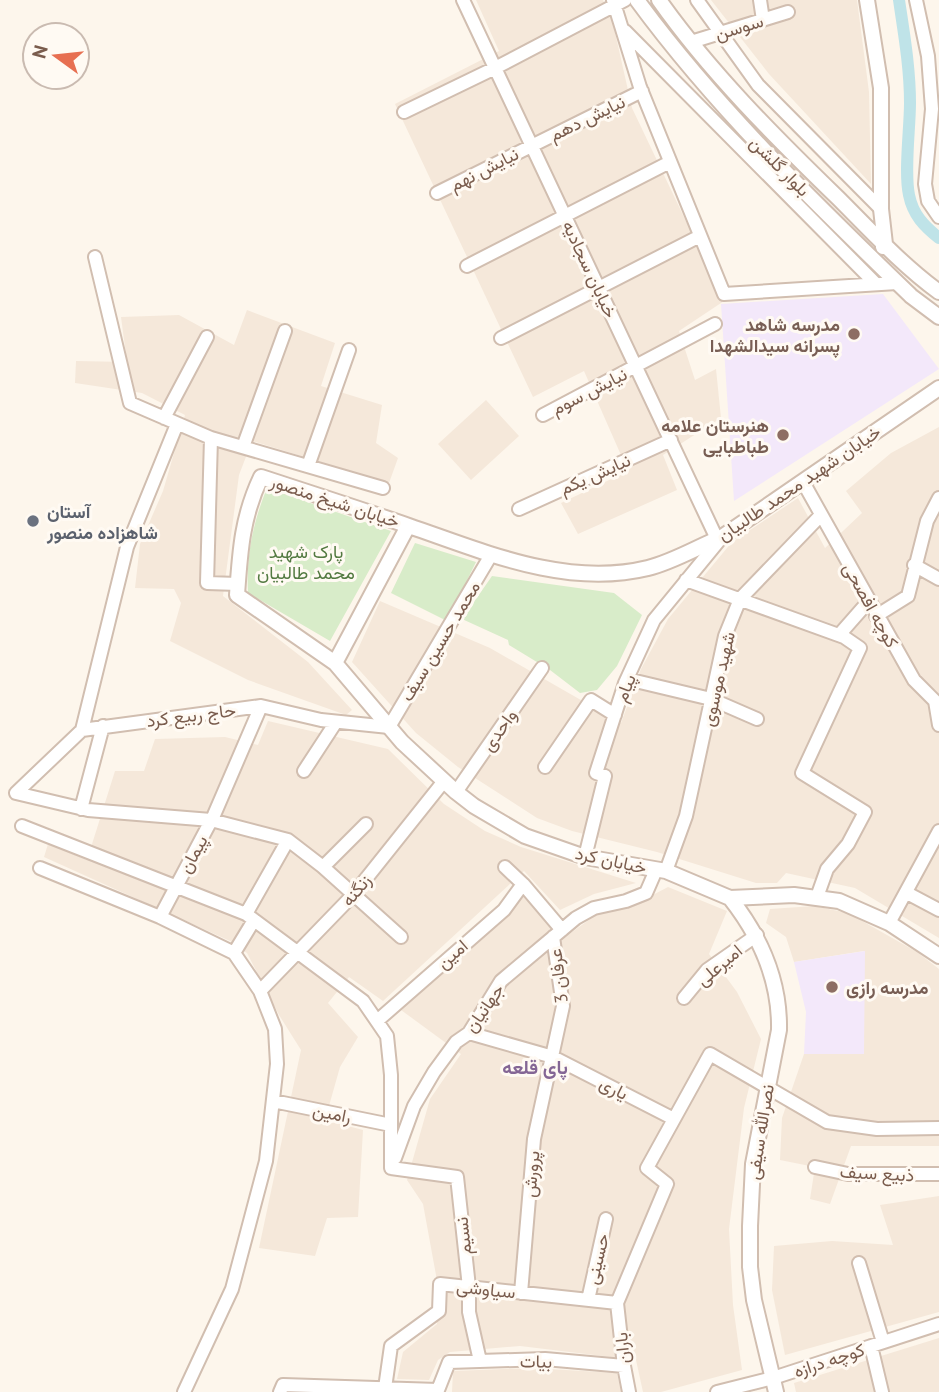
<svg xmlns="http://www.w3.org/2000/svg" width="939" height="1392" viewBox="0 0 939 1392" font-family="'PT Sans',Vazirmatn,sans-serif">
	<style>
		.residential { fill: #f5e8da }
		.education { fill: #f3e8fa }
		.green { fill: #d8ecc9 }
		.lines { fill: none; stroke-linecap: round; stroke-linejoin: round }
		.canal { stroke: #bfe3e8; stroke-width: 12 }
		.minor-casing { stroke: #d1beb0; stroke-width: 16 }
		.tertiary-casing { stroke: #d1beb0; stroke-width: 18 }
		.minor { stroke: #fff; stroke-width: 12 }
		.tertiary { stroke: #fff; stroke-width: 14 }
		.education-dot { fill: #8d6e63; stroke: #fffaf3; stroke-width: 2.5 }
		.worship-dot { fill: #6b7280; stroke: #fffaf3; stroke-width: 2.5 }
		.labels { text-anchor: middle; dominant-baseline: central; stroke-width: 6; stroke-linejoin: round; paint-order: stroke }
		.street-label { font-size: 18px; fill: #7a5c4d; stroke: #fffaf3 }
		.education-label { font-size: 18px; font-weight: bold; fill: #785e54; stroke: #fffaf3; text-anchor: end }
		.worship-label { font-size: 18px; font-weight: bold; fill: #5b616d; stroke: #fffaf3; text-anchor: start }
		.park-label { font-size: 18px; fill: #537a41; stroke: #fffaf3 }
		.neighbourhood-label { font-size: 19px; font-weight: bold; fill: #846695; stroke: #fffaf3 }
	</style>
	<rect width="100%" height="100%" fill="#fdf6ec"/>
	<path class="residential" d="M476 0H603L612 19 632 108 724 301 679 331 695 380 716 369 721 418 663 455 677 490 578 534 561 503 628 471 584 371 533 397 395 104 499 51Z
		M711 0H857L869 92 871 184 769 74Z
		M247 310 335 343 321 386 382 405 376 443 398 458 389 483 252 441 239 475 223 596 308 662 352 710 346 715 248 680 170 641 181 603 174 589 135 588 140 544 163 491 185 415 142 393 75 383 76 361 127 362 121 317 179 315 234 345Z
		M486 400 519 436 471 480 438 444Z
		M939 427V938L855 888 786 873 777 883H756L657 852 572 831 537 818 458 767 416 733 352 662 380 601 490 648 621 723 641 669 668 619 732 542 798 498 825 548 862 513 846 491 891 453Z
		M268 721 388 749 444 804 485 831 521 847 636 883 594 894 560 910 524 871 383 1001 349 977 328 1003 358 1037 340 1067 325 1120 363 1130 358 1217 327 1218 315 1256 259 1248 301 1050 279 1015 247 953 230 941 44 857 48 844 87 860 115 771H144L155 739 225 737 258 745Z
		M668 887 727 911 709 954 737 992 761 1039 744 1108 729 1229 733 1305 742 1370 661 1392H643L636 1360 520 1346 450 1352 438 1360 429 1380 397 1379 403 1352 437 1324 436 1275 423 1204 407 1180 430 1099 461 1054 401 1010 493 928 524 894 562 939 596 915 630 907Z
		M814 906 848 913 917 952 939 969V1146H851L830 1204 810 1199 815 1167 780 1160 782 1118 804 1054 864 1053V951L794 962 786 937 766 923 770 909Z
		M939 1196V1312L785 1355 772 1290 774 1246 832 1241 893 1245 880 1205Z
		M939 1338V1392H796L794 1383Z
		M532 1368 617 1373 621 1392H452L453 1371Z"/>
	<path class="education" d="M883 294 939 369 734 501 721 304Z
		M865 951 864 1054H804L806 1012 794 962Z"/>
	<path class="green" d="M267 488 391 531 330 641 248 593C246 556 253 522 267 488Z
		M415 543 476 562 447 621 391 593Z
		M492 576 614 593 642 615 617 666 597 690 580 693 550 670 509 645 508 640 462 619Z"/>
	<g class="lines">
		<path class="canal" d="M899 0C904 34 910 68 910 103 910 128 904 172 909 195 913 215 924 226 939 238"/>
		<defs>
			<path id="minor" d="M463 0 717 539
				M613 0 640 87 724 294 897 283
				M697 0 758 85 881 209
				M760 0 763 20
				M916 0 928 56 932 109 925 184 928 201 939 217
				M625 31 876 284
				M691 42 788 12
				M404 112 495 68 625 0
				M437 193 642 91
				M95 257 130 403 211 438 383 488
				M467 266 670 162
				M501 338 700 236
				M543 415 715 324
				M164 418 207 337
				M211 438 207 583 238 584
				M243 447 285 331
				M308 466 349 350
				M803 482 914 680 935 701 939 725
				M519 509 671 440
				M914 565 939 579
				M686 580 844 637 860 648 802 773 865 812 848 844 827 869 817 897
				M876 616 908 596 927 521 939 498
				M839 635 868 602
				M627 679 711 699 757 719
				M82 730 127 547 177 424
				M545 767 591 700 615 715
				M304 771 336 722
				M456 792 542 668
				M16 793 82 730 261 706 321 720 389 727 491 555
				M16 793 88 810 211 820 288 840 323 867 401 937
				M81 809 103 726
				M22 826 246 914 363 1001 387 1036 391 1075V1168
				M585 857 605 776 596 773 625 683 654 620 722 537
				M323 867 366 824
				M505 867 523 884 562 930
				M40 868 160 917 234 953 260 991 275 1029 277 1064 266 1161 232 1289 184 1392
				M666 871 686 816 725 636 740 599 821 515
				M907 893 939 910
				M246 914 288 840
				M160 917 214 815 261 706
				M889 923 939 831
				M234 953 254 920
				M260 991 353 895 444 781
				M684 998 707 970 757 935
				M377 1021 504 910 523 884
				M469 1033 553 1057 674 1119
				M273 1101 391 1125
				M395 1158 414 1106 434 1072 456 1042 469 1033 501 981 576 918 594 908 626 901 646 893 656 870
				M815 1167 848 1174H939
				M391 1168 457 1177 469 1287V1312L480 1361
				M859 1263 883 1342
				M521 1293 534 1139 563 1006 553 937
				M588 1300 606 1219
				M871 1346 882 1392
				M385 1388 391 1346 439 1311 440 1284 617 1303
				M280 1392 283 1385 438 1390 449 1362 545 1359 624 1366
				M629 1392 624 1366 617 1303 667 1184 647 1168 710 1054 827 1122 877 1129 939 1128
				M717 1392 773 1378 939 1324"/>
			<path id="tertiary" d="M637 0C717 109 814 202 911 296L939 317
				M659 0C710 72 774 136 838 198 870 230 902 265 939 292
				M867 0 881 88V209L885 244 883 247
				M939 388 722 537C697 547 675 561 648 568 566 588 485 552 409 526 360 509 310 493 261 477 242 517 240 551 237 595L335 663 402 742 456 792 474 806 525 836 585 857 666 871 730 898 794 895 839 901 889 923 939 956
				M335 663 408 526
				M730 898C760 936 780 980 779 1030L753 1164 750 1226V1267L754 1300 776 1392"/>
		</defs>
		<use href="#minor" class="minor-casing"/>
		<use href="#tertiary" class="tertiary-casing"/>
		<use href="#minor" class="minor"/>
		<use href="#tertiary" class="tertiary"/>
	</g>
	<g class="education-dot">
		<circle cx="854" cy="334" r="7"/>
		<circle cx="783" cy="435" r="7"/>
		<circle cx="832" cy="987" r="7"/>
	</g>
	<circle class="worship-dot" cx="33" cy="521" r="7"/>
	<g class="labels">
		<g class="street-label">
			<text transform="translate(739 27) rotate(-17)">سوسن</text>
			<text transform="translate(587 118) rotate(-26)">نیایش دهم</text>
			<text transform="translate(780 166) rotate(45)">بلوار گلشن</text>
			<text transform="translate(484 169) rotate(-27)">نیایش نهم</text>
			<text transform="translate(590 269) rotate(65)">خیابان سجادیه</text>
			<text transform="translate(589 391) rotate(-27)">نیایش سوم</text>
			<text transform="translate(595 474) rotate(-24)">نیایش یکم</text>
			<text transform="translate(799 483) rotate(-34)">خیابان شهید محمد طالبیان</text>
			<text transform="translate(335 501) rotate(18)">خیابان شیخ منصور</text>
			<text transform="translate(871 605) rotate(61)">کوچه افصحی</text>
			<text transform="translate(440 641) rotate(-59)">محمد حسین سیف</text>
			<text transform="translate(718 679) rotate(-77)">شهید موسوی</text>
			<text transform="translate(625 688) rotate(-69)">پیام</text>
			<text transform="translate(191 715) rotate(-7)">حاج ربیع کرد</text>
			<text transform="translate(499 730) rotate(-55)">واحدی</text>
			<text transform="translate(193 854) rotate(-62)">پیمان</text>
			<text transform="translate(611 860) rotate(12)">خیابان کرد</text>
			<text transform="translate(356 890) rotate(-50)">زنگنه</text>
			<text transform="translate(452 954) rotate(-41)">امین</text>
			<text transform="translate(719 965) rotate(-40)">امیرعلی</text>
			<text transform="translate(558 976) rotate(-97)">عرفان 3</text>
			<text transform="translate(484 1008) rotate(-55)">جهانیان</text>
			<text transform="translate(614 1088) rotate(27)">یاری</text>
			<text transform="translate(332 1113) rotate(11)">رامین</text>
			<text transform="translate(760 1132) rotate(-81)">نصرالله سیفی</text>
			<text transform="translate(877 1173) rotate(3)">ذبیع سیف</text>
			<text transform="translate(531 1174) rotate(-85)">پرورش</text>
			<text transform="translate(463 1236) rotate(-96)">نسیم</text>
			<text transform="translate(597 1259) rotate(-77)">حسینی</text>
			<text transform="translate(486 1289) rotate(6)">سیاوشی</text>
			<text transform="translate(622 1348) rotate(-96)">باران</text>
			<text transform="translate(829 1360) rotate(-18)">کوچه درازه</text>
			<text transform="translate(536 1361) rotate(1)">بیات</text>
		</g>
		<g class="education-label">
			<text x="840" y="324">مدرسه شاهد<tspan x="840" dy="21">پسرانه سیدالشهدا</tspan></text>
			<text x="769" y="425">هنرستان علامه<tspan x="769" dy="21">طباطبایی</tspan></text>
			<text x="846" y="987" text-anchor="start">مدرسه رازی</text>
		</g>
		<g class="worship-label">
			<text x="47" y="511">آستان<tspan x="47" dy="21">شاهزاده منصور</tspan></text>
		</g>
		<g class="park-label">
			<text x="306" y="551">پارک شهید<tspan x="306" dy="21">محمد طالبیان</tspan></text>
		</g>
		<g class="neighbourhood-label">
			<text x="535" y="1067">پای قلعه</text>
		</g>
	</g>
	<g transform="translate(56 56) rotate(285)"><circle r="33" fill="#fffaf3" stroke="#cabbb1" stroke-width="2"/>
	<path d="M0-5L12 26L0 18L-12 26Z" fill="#e76f51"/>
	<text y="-10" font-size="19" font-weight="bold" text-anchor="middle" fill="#7a5c4d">N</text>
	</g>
</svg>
